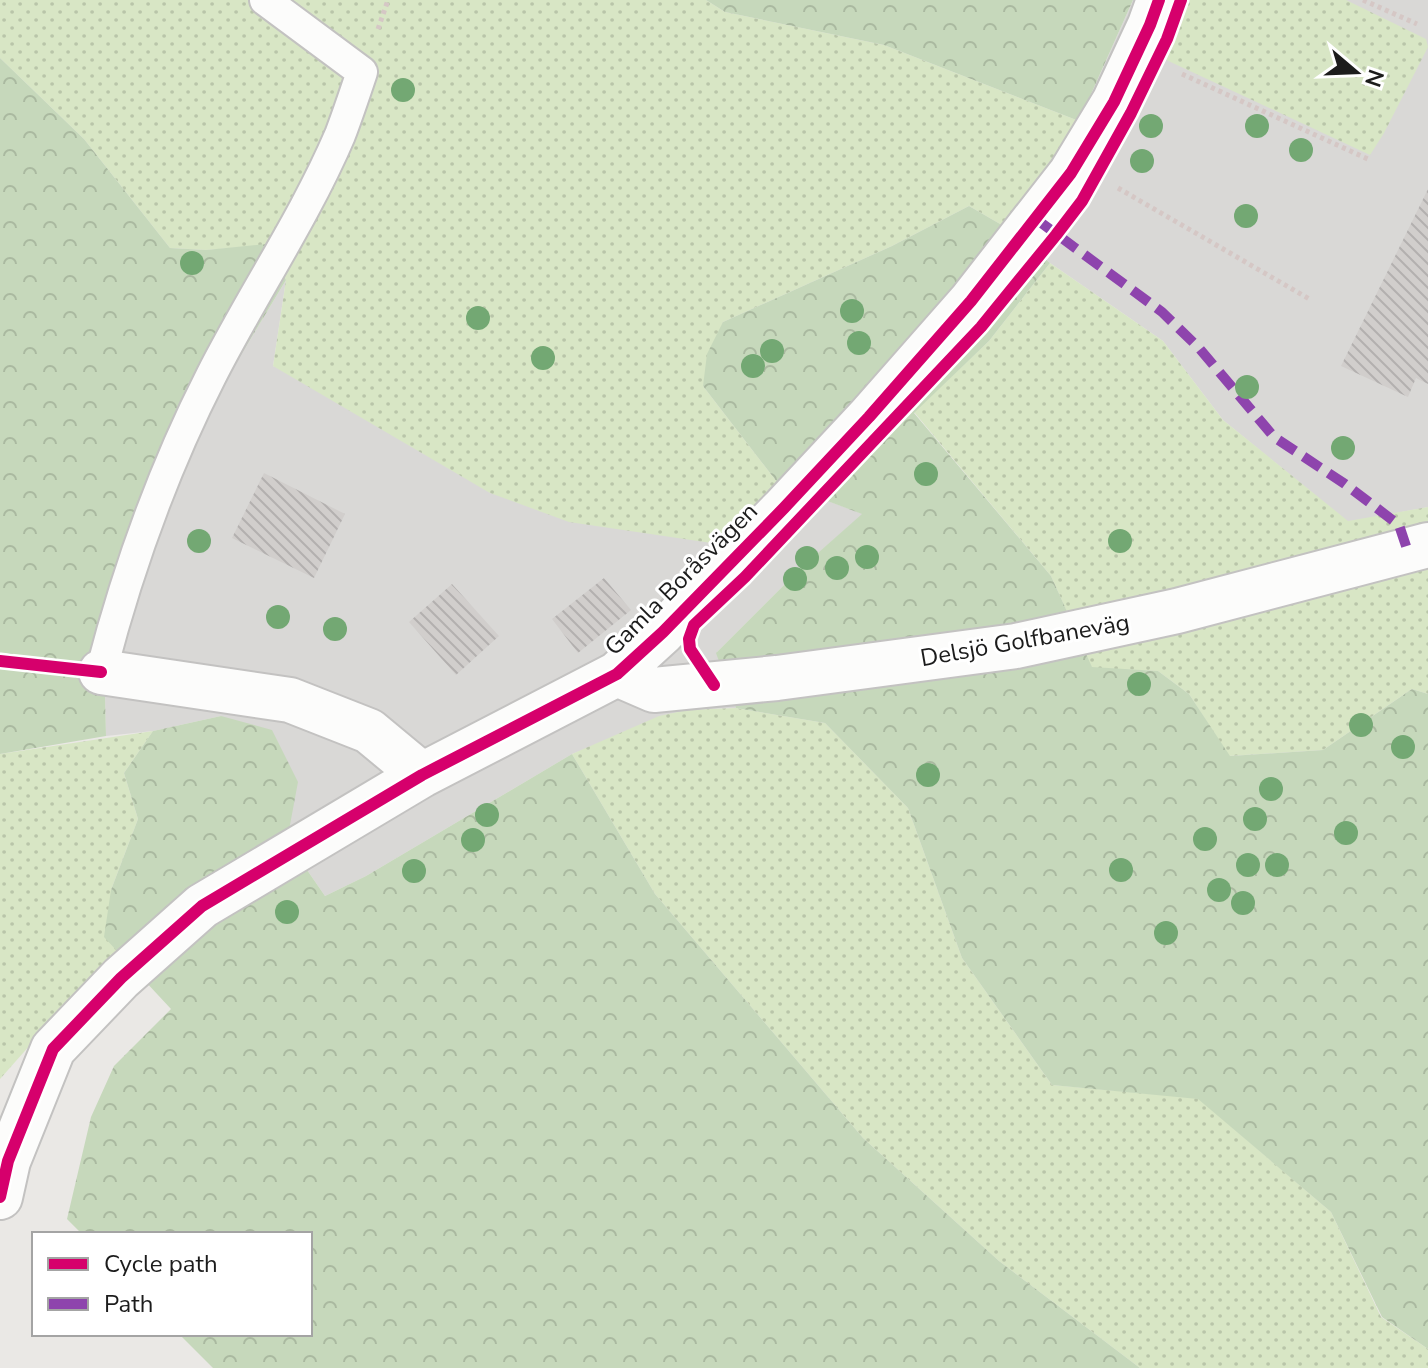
<svg xmlns="http://www.w3.org/2000/svg" width="1428" height="1368" viewBox="0 0 1428 1368" font-family="'Nunito Sans',sans-serif">
	<style>
		.residential { fill: #d9d8d6 }
		.grass { fill: url(#grass-dots) }
		.forest { fill: url(#forest-crowns) }
		.building { fill: url(#building-back-hatch) }
		.lines { fill: none; stroke-linecap: round; stroke-linejoin: round }
		.service-casing { stroke: #c3c2c1; stroke-width: 34 }
		.minor-casing { stroke: #c3c2c1; stroke-width: 48 }
		.path { stroke: #d5c7c5; stroke-width: 5; stroke-dasharray: 4 4; stroke-linecap: butt }
		.service { stroke: #fcfcfb; stroke-width: 30 }
		.minor { stroke: #fcfcfb; stroke-width: 44 }
		.quiet { stroke: #8e44ad; stroke-width: 10; stroke-dasharray: 20 10; stroke-linecap: butt }
		.cycleway-casing { stroke: #fff; stroke-width: 17 }
		.cycleway { stroke: #d6006c; stroke-width: 12 }
		.tree { fill: #73a873 }
		.labels { text-anchor: middle; dominant-baseline: central; stroke-width: 6; stroke-linejoin: round; paint-order: stroke }
		.street-label { font-size: 24px; fill: #1c1c1c; stroke: #fff }
	</style>
	<defs>
		<pattern id="grass-dots" width="8" height="8" patternUnits="userSpaceOnUse" patternTransform="scale(2)"><rect width="8" height="8" fill="#d8e6c5"/><path d="M2 2h.1M6 6h.1" fill="none" stroke="#b9c5a9" stroke-width="1.8" stroke-linecap="round"/></pattern>
		<pattern id="forest-crowns" width="20" height="18" patternUnits="userSpaceOnUse" patternTransform="scale(2)"><rect width="20" height="18" fill="#c6d8bb"/><path d="M2 6a3 3 0 1 1 6 0M12 15a3 3 0 1 1 6 0" fill="none" stroke="#aab9a0"/></pattern>
		<pattern id="building-back-hatch" width="6" height="6" patternUnits="userSpaceOnUse" patternTransform="scale(2)"><rect width="6" height="6" fill="#d1cecc"/><path d="M-1 5l2 2M0 0l6 6M5-1l2 2" fill="none" stroke="#b3b0af"/></pattern>
	</defs>
	<rect width="100%" height="100%" fill="#eae8e5"/>
	<path class="residential" d="M1133 0H1428V507L1348 522 1223 420 1163 341 1050 263 1007 228 1079 121Z
		M286 280 273 366 725 545 777 482 863 514 802 567 717 652 736 708 687 710 572 754 366 876 325 896 287 841 221 716 153 731 106 736 105 694 183 466 229 375Z"/>
	<path class="grass" d="M0 0H706L725 12 884 45 1079 121 1007 228 969 206 892 246 723 322 703 386 777 482 725 545 569 522 490 493 273 366 286 280 267 245 206 250 170 248 84 139 0 58Z
		M1186 0H1346L1426 39 1428 47 1384 133 1370 155 1162 58Z
		M1050 263 1163 341 1223 420 1348 521 1428 507V694L1412 689 1323 750 1229 756 1189 694 1158 671 1092 668 1051 576 914 412 989 341Z
		M736 708 825 723 908 808 962 958 1052 1085 1198 1098 1331 1212 1381 1317 1428 1349V1368H1140L999 1261 863 1138 655 894 572 754 659 716 687 710Z
		M153 731 124 773 138 819 111 890 127 960 39 1035 0 1079V754Z"/>
	<path class="forest" d="M706 0H1133L1079 121 884 45 725 12Z
		M0 58 84 139 170 248 206 250 267 244 286 280 229 375 183 466 105 694 106 736 0 754Z
		M969 206 1007 228 1050 263 989 341 914 413 1051 576 1092 667 1158 671 1189 694 1230 756 1323 750 1412 689 1428 694V1349L1382 1317 1331 1212 1198 1099 1052 1085 962 958 908 808 825 723 736 708 716 653 802 567 862 514 777 482 703 386 707 354 723 322 892 246Z
		M221 716 272 730 298 782 287 841 325 896 366 876 572 754 655 894 863 1138 999 1261 1140 1368H213L179 1334H310V1234H82L67 1219 91 1117 114 1066 171 1009 104 937 111 890 138 819 124 773 153 731Z"/>
	<path class="building" d="M1428 189V384L1416 378 1408 397 1341 366Z
		M264 473 345 514 314 578 232 538Z
		M604 578 631 610 578 653 552 619Z
		M452 584 499 636 456 675 409 622Z"/>
	<g class="lines">
		<defs>
			<path id="service" d="M101 672C128 568 162 472 211 376 252 295 304 219 340 135 348 114 355 93 362 72L265 0"/>
			<path id="minor" d="M101 672 290 700 369 731 422 775
				M617 674 654 690 777 678 1016 646 1177 611 1428 545
				M0 1197 8 1161 53 1049 121 978 202 906 422 775 617 674 663 632 784 508 869 417 971 301 1071 173 1114 102 1150 25 1159 0"/>
		</defs>
		<use href="#service" class="service-casing"/>
		<use href="#minor" class="minor-casing"/>
		<path class="path" d="M1363 0 1417 24
			M378 29 388 0
			M1182 74 1370 160
			M1118 188 1311 300"/>
		<use href="#service" class="service"/>
		<use href="#minor" class="minor"/>
		<path class="quiet" d="M1036 219 1162 312 1199 348 1274 437 1345 484 1399 525 1407 549"/>
		<defs>
			<path id="cycleway" d="M0 661 101 672
				M714 685 690 649 689 639 694 625 745 577 981 327 1056 235 1082 201 1131 113 1167 39 1181 0
				M0 1197 8 1161 53 1049 121 978 202 906 422 775 617 674 663 632 784 508 869 417 971 301 1071 173 1114 102 1150 25 1159 0"/>
		</defs>
		<use href="#cycleway" class="cycleway-casing"/>
		<use href="#cycleway" class="cycleway"/>
	</g>
	<g class="tree">
		<circle cx="403" cy="90" r="12"/>
		<circle cx="1151" cy="126" r="12"/>
		<circle cx="1257" cy="126" r="12"/>
		<circle cx="1301" cy="150" r="12"/>
		<circle cx="1142" cy="161" r="12"/>
		<circle cx="1246" cy="216" r="12"/>
		<circle cx="192" cy="263" r="12"/>
		<circle cx="852" cy="311" r="12"/>
		<circle cx="478" cy="318" r="12"/>
		<circle cx="859" cy="343" r="12"/>
		<circle cx="772" cy="351" r="12"/>
		<circle cx="543" cy="358" r="12"/>
		<circle cx="753" cy="366" r="12"/>
		<circle cx="1247" cy="387" r="12"/>
		<circle cx="1343" cy="448" r="12"/>
		<circle cx="926" cy="474" r="12"/>
		<circle cx="199" cy="541" r="12"/>
		<circle cx="1120" cy="541" r="12"/>
		<circle cx="867" cy="557" r="12"/>
		<circle cx="807" cy="558" r="12"/>
		<circle cx="837" cy="568" r="12"/>
		<circle cx="795" cy="579" r="12"/>
		<circle cx="278" cy="617" r="12"/>
		<circle cx="335" cy="629" r="12"/>
		<circle cx="1139" cy="684" r="12"/>
		<circle cx="1361" cy="725" r="12"/>
		<circle cx="1403" cy="747" r="12"/>
		<circle cx="928" cy="775" r="12"/>
		<circle cx="1271" cy="789" r="12"/>
		<circle cx="487" cy="815" r="12"/>
		<circle cx="1255" cy="819" r="12"/>
		<circle cx="1346" cy="833" r="12"/>
		<circle cx="1205" cy="839" r="12"/>
		<circle cx="473" cy="840" r="12"/>
		<circle cx="1248" cy="865" r="12"/>
		<circle cx="1277" cy="865" r="12"/>
		<circle cx="1121" cy="870" r="12"/>
		<circle cx="414" cy="871" r="12"/>
		<circle cx="1219" cy="890" r="12"/>
		<circle cx="1243" cy="903" r="12"/>
		<circle cx="287" cy="912" r="12"/>
		<circle cx="1166" cy="933" r="12"/>
	</g>
	<g class="labels">
		<g class="street-label">
			<text transform="translate(681 579) rotate(-45)">Gamla Boråsvägen</text>
			<text transform="translate(1025 640) rotate(-10)">Delsjö Golfbaneväg</text>
		</g>
	</g>
	<rect x="32" y="1232" width="280" height="104" fill="#ffffff" stroke="#a4a4a4" stroke-width="2"/>
	<rect x="48" y="1258" width="40" height="12" fill="#d6006c" stroke="#a4a4a4" stroke-width="2"/>
	<text x="104" y="1272" font-size="24" fill="#1c1c1c">Cycle path</text>
	<rect x="48" y="1298" width="40" height="12" fill="#8e44ad" stroke="#a4a4a4" stroke-width="2"/>
	<text x="104" y="1312" font-size="24" fill="#1c1c1c">Path</text>
	<g transform="translate(1356 72) rotate(109)" stroke="#ffffff" stroke-width="6" paint-order="stroke">
	<path d="M0-6L14 30L0 20L-14 30Z" fill="#1c1c1c"/>
	<text y="-12" font-size="22" font-weight="bold" text-anchor="middle" fill="#1c1c1c">N</text>
	</g>
</svg>
